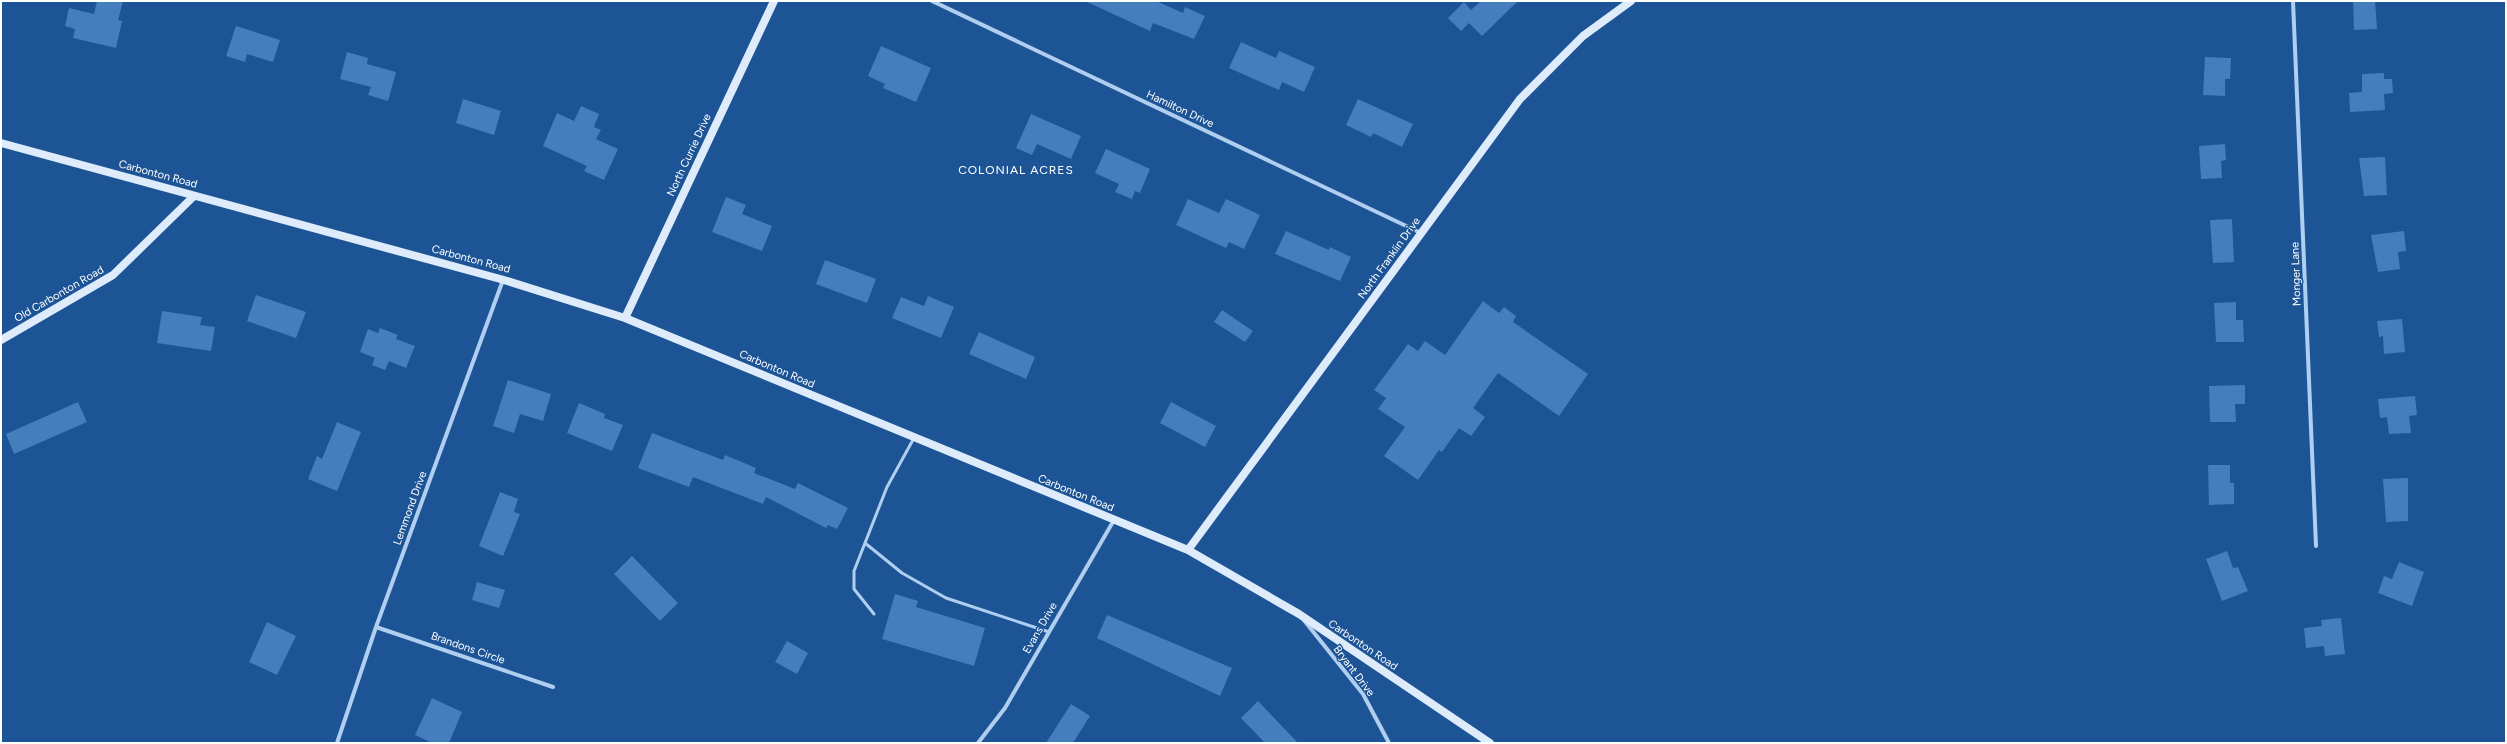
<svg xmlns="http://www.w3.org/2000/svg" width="2507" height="744" viewBox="0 0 2507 744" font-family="Figtree,sans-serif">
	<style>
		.building { fill: #447ebd }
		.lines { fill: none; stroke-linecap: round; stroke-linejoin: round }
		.lane { stroke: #b0cef0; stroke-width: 3 }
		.street { stroke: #b0cef0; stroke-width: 4 }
		.secondary { stroke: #ddebfb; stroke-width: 8 }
		.labels { text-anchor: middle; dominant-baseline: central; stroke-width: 3; stroke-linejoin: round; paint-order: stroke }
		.street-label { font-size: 11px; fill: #fff; stroke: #1c5496 }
		.neighbourhood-label { font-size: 12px; letter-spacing: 1px; fill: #fff; stroke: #1c5496 }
	</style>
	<rect width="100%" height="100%" fill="#1c5496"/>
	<path class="building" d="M97 1H123L118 20 122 21 116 48 73 38 75 29 65 26 69 8 94 14Z
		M1085 1H1156L1183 13 1185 7 1205 16 1194 39 1153 23 1150 31Z
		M1481 1H1518L1482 36 1469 23 1461 31 1448 18 1464 2 1471 10Z
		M2353 1H2375L2377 29 2354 30Z
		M236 26 280 40 273 62 247 54 245 62 226 56Z
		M1241 42 1276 58 1279 51 1315 67 1304 92 1282 82 1279 90 1229 68Z
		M881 46 931 68 916 102 883 88 885 84 868 76Z
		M347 52 368 58 367 64 396 72 388 101 368 95 371 87 340 79Z
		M2205 57 2231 58 2230 79H2225V96L2203 95Z
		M2384 73V79H2392L2393 93 2384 94 2385 110 2350 112 2349 93 2362 92V74Z
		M463 99 501 111 494 135 456 123Z
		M1358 99 1413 124 1402 147 1373 133 1371 137 1346 125Z
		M581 106 599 114 594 127 601 130 596 139 618 149 604 180 584 171 587 166 543 146 557 113 574 121Z
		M1031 114 1081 136 1071 159 1037 144 1032 155 1016 148Z
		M2225 144 2226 160 2221 161 2222 178 2201 179 2199 146Z
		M1106 149 1150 169 1140 193 1135 191 1132 199 1115 192 1119 184 1095 173Z
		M2385 157 2387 195 2364 196 2359 158Z
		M726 197 746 205 742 214 772 226 762 251 712 232Z
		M1188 199 1219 213 1226 199 1260 215 1244 249 1229 242 1226 248 1176 225Z
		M2232 219 2234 262 2213 263 2210 220Z
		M1286 231 1329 250 1330 247 1351 257 1340 281 1275 254Z
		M2404 231 2406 251 2398 252 2400 269 2378 272 2371 235Z
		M825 260 876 279 867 303 816 284Z
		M256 295 306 312 296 338 247 321Z
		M928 296 954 307 941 338 892 318 901 297 924 306Z
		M1483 301 1499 313 1504 307 1516 316 1513 322 1588 374 1559 416 1498 373 1473 408 1485 417 1471 436 1459 428 1442 452 1439 450 1418 480 1384 456 1405 427 1378 409 1386 398 1374 390 1408 344 1418 351 1425 341 1445 355Z
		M2236 302V320H2243L2244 342H2216L2214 303Z
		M1222 310 1253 331 1245 342 1214 322Z
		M162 311 202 317 200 325 215 327 211 351 157 343Z
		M2402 319 2405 352 2384 354 2383 336 2379 337 2377 321Z
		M380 328 398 335 396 339 415 346 406 368 389 361 385 370 372 365 375 358 360 352 368 329 378 333Z
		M979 332 1035 357 1026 379 969 354Z
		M508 380 551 394 543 421 520 414 514 433 493 426Z
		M2245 385V404H2235L2236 422H2210L2209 386Z
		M2415 396 2417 415 2409 416 2411 433 2389 434 2387 417 2380 418 2378 399Z
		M78 402 87 422 14 454 6 434Z
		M1171 402 1216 426 1205 447 1160 423Z
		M579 403 605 414 604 418 623 425 612 451 567 433Z
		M337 422 361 432 337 491 308 479 317 456 322 459Z
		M652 433 723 460 725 455 756 468 754 473 795 489 798 483 848 508 837 529 828 525 826 528 766 497 763 504 693 477 689 487 638 468Z
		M2208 465H2230V483H2234V504L2209 505Z
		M2408 478V521L2386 522 2383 479Z
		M500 492 518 499 514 512 520 514 503 556 479 546Z
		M2227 551 2233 568 2238 567 2248 591 2222 601 2206 559Z
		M632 556 678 603 660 621 614 574Z
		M2399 562 2424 572 2412 606 2378 593 2384 576 2392 579Z
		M477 582 505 590 499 608 472 600Z
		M895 594 918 601 916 607 985 628 974 666 882 639Z
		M1107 615 1232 668 1220 696 1097 638Z
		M2341 618 2345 654 2325 656 2324 646 2306 648 2304 628 2322 626 2321 620Z
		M267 622 296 636 277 675 249 662Z
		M787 641 808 653 797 674 775 662Z
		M432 698 462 712 449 743H432L415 735Z
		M1258 701 1298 743H1265L1241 718Z
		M1071 704 1090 716 1073 743H1046Z"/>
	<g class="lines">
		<path class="lane" d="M865 543 902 573 946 598 1049 632
			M874 614 854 589V571L887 487 914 438"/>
		<path class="street" d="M932 1 1421 233
			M2293 1 2316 546
			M1303 619 1363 694 1389 743
			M376 627 553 687
			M337 743 376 627 503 280
			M978 743 1005 708 1114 520"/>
		<path class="secondary" d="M1 143 504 280 625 318 1188 550 1299 614 1490 743
			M625 318 774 1
			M1 340 113 275 194 196
			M1188 550 1520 99 1583 36 1631 1"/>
	</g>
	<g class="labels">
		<g class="street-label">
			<text transform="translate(1180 109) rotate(25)">Hamilton Drive</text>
			<text transform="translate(689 155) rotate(-65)">North Currie Drive</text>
			<text transform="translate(158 174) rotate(15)">Carbonton Road</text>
			<text transform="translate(1389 258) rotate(-54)">North Franklin Drive</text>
			<text transform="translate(471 259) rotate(15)">Carbonton Road</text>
			<text transform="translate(2296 274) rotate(-92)">Monger Lane</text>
			<text transform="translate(59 294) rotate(-30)">Old Carbonton Road</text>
			<text transform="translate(777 369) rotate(23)">Carbonton Road</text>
			<text transform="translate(1076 493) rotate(22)">Carbonton Road</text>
			<text transform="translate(410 508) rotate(-70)">Lemmond Drive</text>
			<text transform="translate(1040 628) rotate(-60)">Evans Drive</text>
			<text transform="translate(1363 645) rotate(34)">Carbonton Road</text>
			<text transform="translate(468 648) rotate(19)">Brandons Circle</text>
			<text transform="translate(1354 671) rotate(53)">Bryant Drive</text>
		</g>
		<g class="neighbourhood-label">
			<text x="1016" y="170">COLONIAL ACRES</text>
		</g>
	</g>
	<rect width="2507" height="744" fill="none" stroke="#ffffff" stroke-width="4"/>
</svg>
